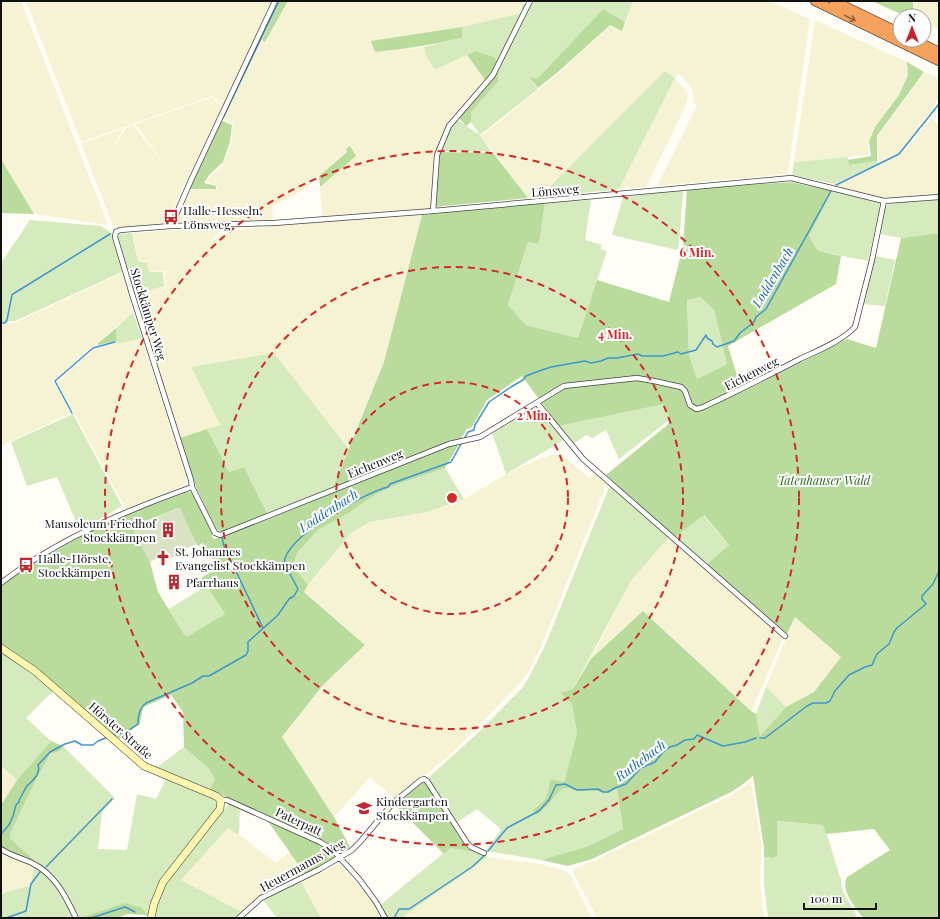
<svg xmlns="http://www.w3.org/2000/svg" width="940" height="919" viewBox="0 0 940 919" font-family="'Playfair Display',serif">
	<style>
		.farmland { fill: #f6f3d4 }
		.green { fill: #d5ebbd }
		.forest { fill: #b9dc9c; fill-rule: evenodd }
		.cemetery { fill: #d9e3c4 }
		.lines { fill: none; stroke-linecap: round; stroke-linejoin: round }
		.stream { stroke: #3f96cf; stroke-width: 1.5 }
		.street-casing { stroke: #444; stroke-width: 6 }
		.secondary-casing { stroke: #333; stroke-width: 8 }
		.highway-casing { stroke: #222; stroke-width: 10 }
		.street { stroke: #fff; stroke-width: 4.5 }
		.secondary { stroke: #fff6b0; stroke-width: 7 }
		.highway { stroke: #f5a25d; stroke-width: 9 }
		.oneway { stroke: #8e613b }
		.ring { fill: none; stroke: #d62828; stroke-width: 2; stroke-dasharray: 7 5 }
		.labels { text-anchor: middle; dominant-baseline: central; stroke-width: 4; stroke-linejoin: round; paint-order: stroke }
		.street-label { font-size: 12px; fill: #111; stroke: #fff }
		.poi-label { font-size: 12px; fill: #111; stroke: #fff; text-anchor: start }
		.park-label { font-size: 12px; font-style: italic; fill: #2f6b1f; stroke: #fff }
		.water-label { font-size: 13px; font-style: italic; fill: #1768a6; stroke: #fff }
		.centre { fill: #d62828; stroke: #fff; stroke-width: 2 }
		.ring-label { font-size: 12px; text-anchor: middle; font-weight: bold; fill: #d62828; stroke: #fff; stroke-width: 4; stroke-linejoin: round; paint-order: stroke }
	</style>
	<rect width="100%" height="100%" fill="#fffdf5"/>
	<path class="farmland" d="M1 1H21L108 225 34 214 1 159Z
		M26 1H270L254 42 223 106 212 96 81 142Z
		M288 1H522V13L462 27 400 37 408 49 424 47 426 56 435 70 467 55 486 81 449 122 445 119 448 122 441 138 437 152 430 209 322 216 320 187 356 156 347 151 303 190 272 206 273 220 180 223 178 217 191 190 218 189 217 186 206 182 224 162 231 143 233 124 223 119 262 40 265 42Z
		M634 1H769L810 19 788 173 777 175 657 186 697 105 694 103 693 93 689 84 678 73 675 79 686 90 688 96 687 103 646 187 619 189 675 79 666 71 537 198H528L481 136 560 72 610 25 622 31Z
		M914 1H939V29L924 23V16H915Z
		M815 20 907 62 908 75 899 95 874 128 868 142 869 155 794 162Z
		M925 72 939 78V98L904 150 879 163 878 136Z
		M212 97 222 106 168 220 164 223 118 228 113 226 81 143 124 128 110 152 126 128 133 125 165 165 135 124Z
		M931 118 939 125V195L885 199 834 185 905 151Z
		M422 215 384 362 348 448 274 354 191 368 220 425 180 438 135 294 164 286 165 271 149 272 147 263 138 260 133 233 174 230 222 229 210 242 222 235 240 230 289 224Z
		M122 273 133 312 53 381 71 413 1 446V325L16 322Z
		M142 338 186 477V482L183 486 126 509 57 382 93 350 99 347Z
		M552 455H562L589 478 596 473 607 483 541 647 527 674 519 684 451 754 416 782 394 798 370 777 334 817 282 738 323 685 365 645 304 591 351 533 369 522 427 512 464 499 506 474 542 458Z
		M669 537 783 638 751 712 644 611 590 660 631 581Z
		M795 617 841 657 814 692 786 707 766 687Z
		M1 766 17 780 1 805Z
		M751 781 762 848 760 882 764 918H597L574 874 573 871 575 868 593 861 732 795Z
		M229 827 276 863 290 852 305 874 268 891 252 903 242 912 181 880Z
		M1 851 34 866 31 885 1 894Z
		M488 857 540 864 566 871 570 875 592 918H406L404 916Z
		M341 863 377 908 382 918H321L301 882Z"/>
	<path class="green" d="M531 1H630L633 3 625 22 603 9 538 78 529 77 538 89 480 135 471 122V112L498 82 499 65Z
		M522 4H528L498 63 475 51 435 70 426 56 424 47 462 38V27L522 13Z
		M665 71 675 78 619 189 538 198Z
		M456 119 480 135 491 151H441L450 127Z
		M848 157 849 165 877 161 879 163 834 184 792 175 794 162Z
		M681 190 683 191 679 245 677 250 612 235 623 197Z
		M832 191 877 200 881 204 868 261 818 251 809 236Z
		M591 200 585 240 602 245 600 249 607 251 578 338 526 325 508 305 528 242 539 244 545 203Z
		M939 200V233L901 238 880 234 885 207 892 202Z
		M30 220 101 226 112 233 122 272 15 321 1 322V263Z
		M132 233 138 261 147 263 149 272H163L164 286 135 294 117 238 120 234Z
		M875 256 895 260 885 306 863 304Z
		M700 297 714 310 727 364 697 379 689 355 687 299Z
		M133 312 142 338 117 344 116 328Z
		M274 353 348 448 333 487 267 513 244 467 229 472 207 429 220 425 191 367Z
		M664 404 670 419 619 459 606 430 592 438 586 435 573 444 559 426Z
		M532 408 538 409 564 440 506 474 492 433Z
		M73 414 122 506 80 531 57 477 27 486 11 442Z
		M445 468 464 499 427 512 369 522 351 533 308 585 293 567 297 553 318 530 347 514 378 493 398 484Z
		M610 485 669 537 631 581 573 689 562 694 572 704 577 733 564 782 551 780 548 794 536 814 546 807 560 789 568 788 576 791H597L603 793H608L617 789 623 829 586 847 541 860 486 851 501 829 477 809 457 822 428 778 480 731 523 687 530 675 544 648Z
		M703 515 729 545 707 564 675 537Z
		M206 586 225 614 186 637 169 609Z
		M1 652 33 674 53 691 26 718 51 741 17 780 1 766Z
		M766 687 786 707 760 736 756 714Z
		M64 747 115 798 102 812 98 849 127 850 137 794 156 799 166 779 216 800 217 805 216 808 160 880 155 890 148 915 142 908 78 918 66 892 57 881 45 868 35 861 11 839 10 834 34 784 50 754 57 752Z
		M184 747 209 769 215 779 209 790 156 768Z
		M228 805 240 809 239 835 228 828 181 880 242 912 236 918H155L157 905 166 883Z
		M776 821 824 825 841 880 843 892 857 916 854 918H768L764 884V857L773 858 777 842Z
		M450 848 475 852 488 857 404 916 406 918H388L380 905Z
		M34 866C55 880 63 895 73 918H1V894L31 885Z
		M301 882 321 918H277L263 900 271 895Z"/>
	<path class="forest" d="M280 1H288L265 42 262 40Z
		M872 1H913L914 16H905Z
		M603 9 625 22 622 31 610 25 558 72 538 88 529 77 538 78Z
		M462 27V38C433 45 404 49 375 52L371 41Z
		M475 51 494 57 499 65 498 82 471 112V122L466 126 459 118 488 84 467 55Z
		M907 62 924 72 877 136V161L849 165 848 160 871 156 869 141 875 127 899 95 908 75Z
		M221 120 232 125 230 142 223 162 210 174 204 183 216 186V189H189Z
		M350 146 356 156 320 187 319 176 347 152 346 149Z
		M440 152 493 153 528 198 434 207Z
		M1 159 34 214 1 213Z
		M791 182 832 191 809 236 818 251 841 256 836 284 728 346 742 392 847 339 876 348 901 238 939 233V918H863C856 908 840 890 847 877L890 850 874 829 826 834 823 825 777 821V856L773 858 764 857V848L753 776 742 785 731 792 592 859 568 866 541 860 586 847 623 829 617 789 608 793H603L597 791H576L568 788 561 789 546 807 536 815 533 810C547 801 548 796 550 779L564 782 577 733 572 704 561 693 573 689 590 660 643 611 751 711 756 714 760 736 786 707 814 692 841 657 795 617 787 634 707 564 729 545 704 515 675 537 606 475 671 422 664 404 559 426 522 376 487 400 472 427 467 429 461 439 444 444 334 489 333 487 384 362 422 215 545 203 539 244 528 242 508 305 526 325 578 338 597 280 669 302 683 246 687 189ZM700 297 714 310 727 364 697 379 689 355 687 300Z
		M116 328 117 341 98 345 97 344Z
		M207 429 229 472 244 467 268 515 222 532 216 529 196 487 180 438Z
		M459 444 445 468 398 484 378 493 347 514 318 530 297 553 293 567 308 585 304 592 365 645 323 685 282 737 334 817 350 847 342 853H340L336 857 305 874 267 820 228 805 227 797 209 790 215 779 209 769 184 747 183 712 171 695 143 707 140 724 118 739 1 645V586L18 572 111 520 187 492H191L194 495 212 532V537L214 539 269 519 449 446ZM179 508 196 544 198 546 203 543 217 568 201 578 225 614 186 637 158 592 150 562 132 526Z
		M51 741 64 747 57 752 50 754 34 784 10 834 11 839 35 861 34 862 1 848V805L17 780Z
		M422 782 426 783 463 843 468 849 475 852 450 848 444 854 394 804Z
		M125 903 142 908 148 915 128 914 117 918H80Z"/>
	<path class="cemetery" d="M180 508 196 544 178 553 168 561 170 557 167 551H165V554L150 562 132 526Z"/>
	<g class="lines">
		<path class="stream" d="M223 118 279 1
			M836 185 899 154 939 104
			M1 323H5L7 320 12 295 13 294 110 234
			M72 413 55 381 93 348 115 342
			M464 439 468 432 474 430 475 425 489 402 511 387 523 380 526 376 539 371 551 367 585 361 591 363 601 361 608 358H617L638 354 642 356H663L678 352 681 354 696 350 706 335 707 338 712 341 713 344 717 347 734 341 740 333 754 322 756 317 766 309 831 191
			M223 531 227 530
			M222 538 224 546 263 628
			M114 735 126 732 138 724C138 716 139 709 146 703L192 683 203 676H209L246 655 248 651V642L278 615 289 599 294 596 298 589 284 563C286 536 364 493 388 487L390 484 451 462 461 444
			M760 738H765L807 706 813 703H826L830 701 835 691 849 675 865 667 872 665 877 654 889 644 894 632 897 628 926 604 922 599V596L933 584 939 571
			M1 834 9 825 13 816 16 805 19 802V800C22 796 24 790 27 786 33 780 41 774 38 765L50 752 65 744 75 741 82 745H93L98 741 108 737
			M488 851 507 828 539 811 549 800 556 785 565 784 577 790 598 789 603 792H608L615 788 626 784 641 768 655 762 663 752 670 747 677 745 685 740 694 739 697 735 723 746 745 742 756 738
			M46 867 112 799
			M6 918 26 911 31 884 40 872
			M91 918 125 907 135 912
			M394 918 399 909H409L472 867 485 855"/>
		<defs>
			<path id="street" d="M884 201 872 260 855 327C840 342 819 350 800 359 767 376 734 393 701 408L696 409 690 405 685 391 681 387 654 381 637 378 564 386 480 437 449 444 220 535 215 533 192 487 191 480 132 294 115 237 116 232 120 230 171 226 274 223 433 211 791 178 884 201 939 197
				M433 211 437 155 449 126 493 75 530 1
				M171 226 192 178 275 1
				M537 403 583 459 785 636
				M1 583C58 539 125 511 192 487
				M221 800H227L320 842 332 849 359 879 376 902 385 918
				M1 849C11 856 22 858 32 863 55 874 66 897 76 918
				M239 918 261 898 320 869 352 850 360 842 393 803 421 780 424 779 427 781 467 843 471 847 484 853"/>
			<path id="secondary" d="M1 648 35 671 144 766 216 796 221 800 220 809 163 882 154 904 151 918"/>
			<path id="highway" d="M815 1 939 61
				M834 1 900 33
				M915 40 939 52"/>
		</defs>
		<use href="#street" class="street-casing"/>
		<use href="#secondary" class="secondary-casing"/>
		<use href="#highway" class="highway-casing"/>
		<use href="#street" class="street"/>
		<use href="#secondary" class="secondary"/>
		<use href="#highway" class="highway"/>
	</g>
	<defs><path id="oneway-shaft" d="M-6 0H5M1.5-3L5.5 0L1.5 3" fill="none" stroke-width="1.6" stroke-linecap="round" stroke-linejoin="round"/></defs>
	<use class="oneway" href="#oneway-shaft" transform="translate(850 18) rotate(26)"/>
	<g class="ring">
		<circle cx="452" cy="498" r="116"/>
		<circle cx="452" cy="498" r="231"/>
		<circle cx="452" cy="498" r="347"/>
	</g>
	<defs>
		<symbol id="bus-bare" viewBox="-9 -9 18 18"><path d="M-5-6H5V4H4V6H2V4H-2V6H-4V4H-5ZM-3.5-4V0h7V-4ZM-3.5 1.2v1.5H-2V1.2ZM2 1.2v1.5H3.5V1.2Z" fill="#c4262e" stroke="#fff" stroke-width="2.5" paint-order="stroke"/></symbol>
		<symbol id="building-bare" viewBox="-9 -9 18 18"><path d="M-4-6H4V6H1V3H-1V6H-4ZM-2.5-4.3h1.7v1.8h-1.7ZM.8-4.3h1.7v1.8H.8ZM-2.5-1h1.7V.8h-1.7ZM.8-1h1.7V.8H.8Z" fill="#c4262e" stroke="#fff" stroke-width="2.5" paint-order="stroke"/></symbol>
		<symbol id="church-bare" viewBox="-9 -9 18 18"><path d="M-1.2-6h2.4v3.5h3.3v2.4h-3.3V6h-2.4V-.1h-3.3v-2.4h3.3Z" fill="#c4262e" stroke="#fff" stroke-width="2.5" paint-order="stroke"/></symbol>
		<symbol id="school-bare" viewBox="-9 -9 18 18"><path d="M0-5L7-2L0 1L-7-2ZM-4 1L0 2.5L4 1V4Q0 6-4 4Z" fill="#c4262e" stroke="#fff" stroke-width="2.5" paint-order="stroke"/></symbol>
	</defs>
	<g fill-rule="evenodd">
		<use href="#bus-bare" x="160" y="206" width="22" height="22"/>
		<use href="#building-bare" x="157" y="519" width="22" height="22"/>
		<use href="#church-bare" x="152" y="547" width="22" height="22"/>
		<use href="#bus-bare" x="15" y="554" width="22" height="22"/>
		<use href="#building-bare" x="163" y="571" width="22" height="22"/>
		<use href="#school-bare" x="353" y="797" width="22" height="22"/>
	</g>
	<g class="labels">
		<g class="street-label">
			<text transform="translate(555 190) rotate(-5)">Lönsweg</text>
			<text transform="translate(149 314) rotate(73)">Stockkämper Weg</text>
			<text transform="translate(751 373) rotate(-27)">Eichenweg</text>
			<text transform="translate(375 463) rotate(-22)">Eichenweg</text>
			<text transform="translate(121 730) rotate(41)">Hörster Straße</text>
			<text transform="translate(299 821) rotate(25)">Paterpatt</text>
			<text transform="translate(302 865) rotate(-29)">Heuermanns Weg</text>
		</g>
		<g class="poi-label">
			<text x="183" y="210">Halle-Hesseln,<tspan x="183" dy="14">Lönsweg</tspan></text>
			<text x="156" y="523" text-anchor="end">Mausoleum Friedhof<tspan x="156" dy="14">Stockkämpen</tspan></text>
			<text x="175" y="551">St. Johannes<tspan x="175" dy="14">Evangelist Stockkämpen</tspan></text>
			<text x="38" y="558">Halle-Hörste,<tspan x="38" dy="14">Stockkämpen</tspan></text>
			<text x="186" y="582">Pfarrhaus</text>
			<text x="376" y="801">Kindergarten<tspan x="376" dy="14">Stockkämpen</tspan></text>
		</g>
		<g class="park-label">
			<text x="824" y="480">Tatenhauser Wald</text>
		</g>
		<g class="water-label">
			<text transform="translate(772 277) rotate(-59)">Loddenbach</text>
			<text transform="translate(328 510) rotate(-33)">Loddenbach</text>
			<text transform="translate(640 760) rotate(-37)">Ruthebach</text>
		</g>
	</g>
	<circle cx="452" cy="498" r="6" class="centre"/>
	<g class="ring-label">
		<text x="697" y="257">6 Min.</text>
		<text x="615" y="339">4 Min.</text>
		<text x="534" y="420">2 Min.</text>
	</g>
	<rect width="940" height="919" fill="none" stroke="#111111" stroke-width="4"/>
	<g transform="translate(912 28)"><circle r="19" fill="#ffffff" stroke="#a0a0a0"/>
	<path d="M0-3L7 15L0 10L-7 15Z" fill="#c4262e"/>
	<text y="-6" font-size="11" font-weight="bold" text-anchor="middle" fill="#111111">N</text>
	</g>
	<path d="M804 903v6h72v-6" fill="none" stroke="#111111" stroke-width="2"/>
	<text x="810" y="903" font-size="12" fill="#111111" stroke="#ffffff" stroke-width="3" paint-order="stroke">100 m</text>
</svg>
